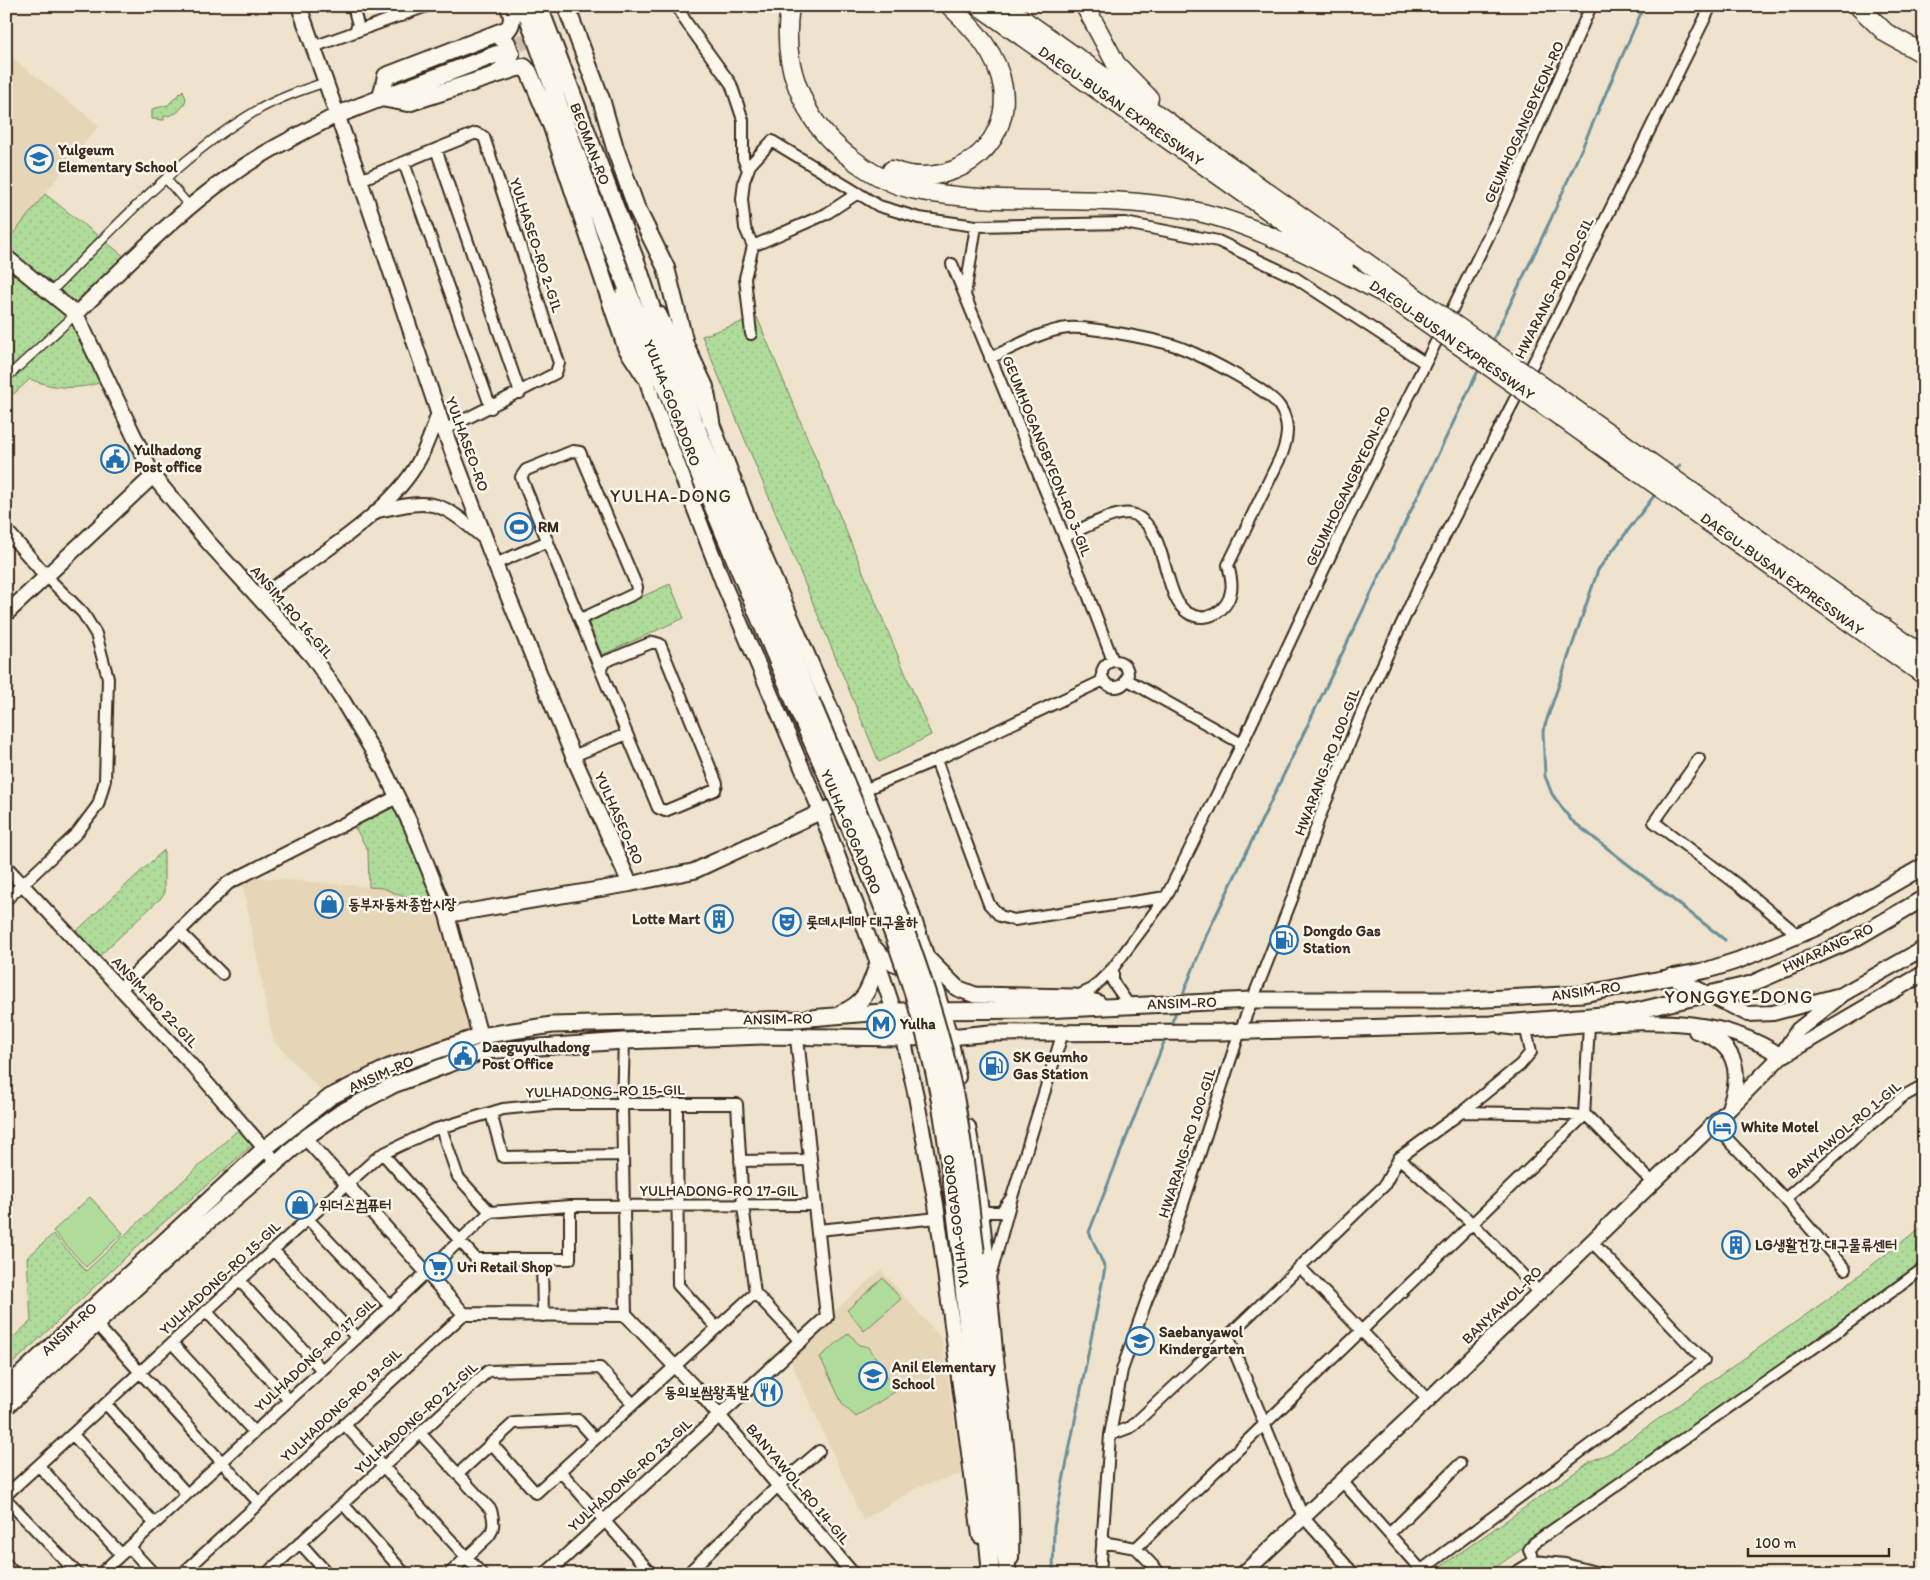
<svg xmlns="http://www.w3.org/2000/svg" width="1930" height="1580" viewBox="0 0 1930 1580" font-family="Itim,'Poor Story',sans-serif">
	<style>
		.built { fill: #e7d5b8 }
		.grass { fill: #afdc9b; stroke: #75835c }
		.park { fill: url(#park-dots); stroke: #75835c }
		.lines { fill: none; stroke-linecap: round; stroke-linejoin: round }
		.stream { stroke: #6b8f9a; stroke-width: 3 }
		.trunk-tunnel { stroke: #cbbeaa; stroke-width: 16; stroke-dasharray: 16 8; stroke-linecap: butt }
		.pedestrian-casing { stroke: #3b2a1e; stroke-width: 11 }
		.minor-casing { stroke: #3b2a1e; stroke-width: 14 }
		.tertiary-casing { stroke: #3b2a1e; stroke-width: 16 }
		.secondary-casing { stroke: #3b2a1e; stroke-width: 18 }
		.primary-casing { stroke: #3b2a1e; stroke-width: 19 }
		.trunk-casing { stroke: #3b2a1e; stroke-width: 20 }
		.motorway-casing { stroke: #3b2a1e; stroke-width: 21 }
		.pedestrian { stroke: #fbf7ec; stroke-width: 8 }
		.minor { stroke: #fbf7ec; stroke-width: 10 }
		.tertiary { stroke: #fbf7ec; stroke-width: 12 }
		.secondary { stroke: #fbf7ec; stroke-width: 14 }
		.primary { stroke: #fbf7ec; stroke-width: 15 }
		.trunk { stroke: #fbf7ec; stroke-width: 16 }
		.motorway { stroke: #fbf7ec; stroke-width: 18 }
		.trunk-bridge-casing { stroke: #3b2a1e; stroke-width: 20; stroke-linecap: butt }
		.motorway-bridge-casing { stroke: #3b2a1e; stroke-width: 21; stroke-linecap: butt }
		.trunk-bridge { stroke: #fbf7ec; stroke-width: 16 }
		.motorway-bridge { stroke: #fbf7ec; stroke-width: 18 }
		.labels { text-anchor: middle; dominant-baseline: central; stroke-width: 5; stroke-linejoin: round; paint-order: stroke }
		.street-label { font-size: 15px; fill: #3b2a1e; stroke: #fbf7ec }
		.poi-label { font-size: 15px; font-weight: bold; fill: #3b2a1e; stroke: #fbf7ec; text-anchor: start }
		.quarter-label { font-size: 18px; letter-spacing: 1px; fill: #3b2a1e; stroke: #fbf7ec }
	</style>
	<defs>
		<pattern id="park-dots" width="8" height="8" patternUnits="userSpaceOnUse" patternTransform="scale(1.25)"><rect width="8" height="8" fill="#afdc9b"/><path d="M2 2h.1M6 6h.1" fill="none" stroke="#97bd85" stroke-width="1.8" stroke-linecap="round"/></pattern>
	</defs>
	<rect width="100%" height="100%" fill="#efe3cd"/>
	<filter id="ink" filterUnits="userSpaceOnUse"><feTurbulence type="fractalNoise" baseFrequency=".02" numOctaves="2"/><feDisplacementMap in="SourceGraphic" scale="10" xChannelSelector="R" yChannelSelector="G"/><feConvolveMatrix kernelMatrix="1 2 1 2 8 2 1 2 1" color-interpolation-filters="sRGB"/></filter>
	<g filter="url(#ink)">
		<path class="built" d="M6 53 99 125 6 243Z
			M241 876 383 888 447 915 482 1044 386 1080 338 1109 273 1040Z
			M881 1270 942 1339 962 1474 920 1486 863 1520 787 1353Z"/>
		<path class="grass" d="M90 1197 123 1233 86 1267 53 1231Z
			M883 1278 901 1299 864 1331 847 1310Z
			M849 1333 859 1345 869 1347 896 1391 856 1417 843 1405 820 1357Z"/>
		<path class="park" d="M183 90 186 99C183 110 175 116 164 116V120L152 119V109L168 105Z
			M45 194 130 261 76 314 108 380C81 390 57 390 30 379L6 401V280L17 266 6 257V243Z
			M757 317 931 735 879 762 702 336Z
			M670 584 684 618 602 655 588 621Z
			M397 797 447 915 383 888 369 887 368 851 351 820Z
			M164 850V895L94 961 71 936Z
			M243 1125 256 1142 145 1239 6 1370V1344L31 1321 27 1258 53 1234 86 1271Z
			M1924 1225V1260L1750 1389 1486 1574H1430L1591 1461 1610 1453 1824 1302Z"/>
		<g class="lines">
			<path class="stream" d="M1491 344 1550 221 1644 6
				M1674 472 1680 465
				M1657 492 1598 570 1543 731 1545 776 1552 794 1571 820 1725 940
				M1181 999 1207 934 1480 367
				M1170 1027 1178 1007
				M1053 1574 1054 1527 1105 1268 1089 1232 1166 1037"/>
			<path class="trunk-tunnel" d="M497 54 547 31"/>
			<defs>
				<path id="pedestrian" d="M167 180 191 208
					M50 293C112 230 179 156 256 111 278 98 302 90 326 82
					M6 378 76 314"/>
				<path id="minor" d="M353 6 358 25 355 31
					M389 6 394 15 402 16
					M677 6 686 22 731 84 743 120V158L748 170
					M313 47 427 6
					M436 149 520 393
					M404 163 491 408
					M360 180 476 133 484 137 559 363 556 373 444 430
					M753 246 826 214 858 193
					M952 264 1087 592 1113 661
					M965 295 976 226 1125 223 1218 241 1294 277 1425 363
					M751 334 745 278 753 246 745 228 742 199 744 181 750 165 772 141 879 206 919 218 976 226
					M990 358C1015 347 1041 331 1068 328 1088 326 1152 339 1173 345 1195 352 1269 389 1280 407 1290 423 1288 437 1282 454L1228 565C1230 574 1233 582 1231 591 1228 611 1206 624 1188 613 1162 597 1169 531 1135 515 1119 507 1081 530 1064 537
					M495 564 548 541
					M581 619 636 593 637 587 580 452 573 451 526 470 521 477 627 734
					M1102 674a13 13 0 1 1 26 0a13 13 0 1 1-26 0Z
					M1126 679 1242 744
					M573 756 627 734 658 808 665 811 715 790 717 784 660 644 653 642 604 662 601 670
					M1699 759 1654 822 1742 888 1799 936
					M936 760 989 904 1000 916 1014 920 1166 897
					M864 790 936 760 1104 680
					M6 900 77 833 98 805 105 780 108 678 96 634 83 613 47 577
					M179 931 222 974
					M1113 968 1166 897 1242 744 1339 537 1500 213 1591 6
					M1075 997 1092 989 1113 968V982L1129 1005
					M624 1041 622 1104 626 1315
					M677 1104 678 1285 717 1328
					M1462 1112 1565 1114 1588 1117 1652 1182
					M491 1113 503 1157 623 1155
					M1713 1124 1785 1199 1845 1269
					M441 1128 458 1177 490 1212
					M383 1154 476 1259H570V1206
					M1399 1158 1473 1224 1539 1292
					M740 1161 810 1160
					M1012 1197 1063 1032
					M1785 1199 1902 1097 1924 1085
					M981 1209 987 1212H1001L1012 1197 991 1274
					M307 1218 390 1306
					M818 1230 938 1218
					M273 1250 357 1338
					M542 1260 543 1316
					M1300 1267 1428 1400
					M239 1280 322 1370
					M206 1311 289 1400
					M97 1325 259 1503
					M172 1343 254 1432
					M106 1404 187 1494
					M344 1424 482 1574
					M420 1433 491 1510C494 1520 495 1529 488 1537L449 1574
					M73 1435 154 1523
					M1110 1435 1131 1427 1228 1336
					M491 1443 536 1493 755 1293
					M39 1466 121 1554
					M560 1471 652 1574
					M458 1474 514 1423 578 1420 595 1439
					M1341 1480 1421 1570
					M6 1495 273 1250 380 1155 433 1130 503 1109 554 1104H737L743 1206 755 1293 801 1342
					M6 1499 78 1574
					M343 1504 405 1574
					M1389 1534 1460 1464
					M1102 1542 1136 1548 1161 1574
					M300 1543 328 1574
					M129 1547 154 1574
					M1136 1548 1584 1116 1589 1024
					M1534 1561 1529 1550 1534 1543 1835 1333 1924 1268
					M6 1564 15 1574
					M100 1574 357 1338 490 1212 570 1206 815 1205
					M182 1574 464 1314
					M266 1574 488 1371 600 1368 633 1404
					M687 1574 778 1486 819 1451
					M978 1574 986 1572
					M1100 1574 1110 1435 1122 1370 1147 1299 1166 1256 1240 1031 1292 899 1320 816 1371 690 1421 582 1560 311 1711 6
					M1354 1574 1303 1517 1228 1336 1384 1186 1399 1158 1462 1112 1520 1065 1531 1052 1526 1030
					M1416 1574 1704 1360 1591 1241
					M1513 1574 1534 1561 1565 1564 1603 1574"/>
				<path id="tertiary" d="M378 511C436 498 440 501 485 539
					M6 530 47 577
					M259 598C307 563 390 514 418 462 427 447 432 430 438 413
					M6 867 188 1061 277 1163
					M120 989 228 883 397 797
					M305 1138 464 1314 626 1315 700 1393 853 1574
					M546 1574 827 1317 797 1038"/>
				<path id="secondary" d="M299 6 360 180 444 430 495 564 573 756 630 884 447 915
					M6 257 76 314 153 476 208 542 312 656 341 698 383 768 411 825 447 915 480 1036
					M623 295 652 398 724 585 821 812 878 963 903 1038 916 1096 936 1204 980 1536
					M76 314C124 267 175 214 230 176 263 152 300 134 337 115
					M659 314 711 421 752 528 848 748 909 905 927 958 950 1037 958 1077
					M6 614 153 476
					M630 884 694 871 829 808
					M875 948C884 959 896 969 912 964
					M1671 976 1748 1014 1773 1013 1837 996
					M1502 1026C1533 1031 1559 1026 1589 1024 1658 1021 1722 1017 1781 1056
					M1696 1031C1735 1042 1743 1070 1730 1105
					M1784 1055 1924 973
					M968 1127C982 1201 988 1275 995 1350 1003 1419 1013 1489 1011 1558
					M1243 1574 1428 1400 1729 1109 1781 1056 1798 1030 1843 994 1924 948"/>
				<path id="primary" d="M927 958 957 988 975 995 1075 997 1098 1003
					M841 1013C867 1002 869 988 878 963
					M6 1388 264 1149 330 1097 389 1067 480 1036 552 1025 798 1019 894 1011 1043 1010 1251 1000H1466L1583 994 1708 970 1739 960 1820 926 1924 866
					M6 1407 204 1225 305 1138 340 1113 393 1085 484 1051 624 1041 763 1036 903 1038 950 1037 990 1033 1221 1032 1491 1024 1628 1013 1751 984 1854 939 1924 898"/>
				<path id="trunk" d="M524 6 594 203 697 469 798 710
					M539 6 637 264 671 366 811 701
					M566 6 601 99 615 148 636 207 666 268 685 344 705 387 711 421
					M497 34 507 43 511 54 508 63 498 73
					M381 98 408 103 517 68 524 67 529 72 552 127 626 347 645 376
					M381 98 386 76 508 29C514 21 512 15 509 6
					M337 115 497 54
					M960 1251 991 1574
					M976 1254 995 1483 1008 1574"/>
				<path id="motorway" d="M790 6C784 46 790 76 809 112 829 147 876 182 916 190 1005 208 1096 192 1184 209 1257 222 1323 263 1389 296
					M979 6 1344 264
					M1004 6 1432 309
					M1085 6 1116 64 1149 98
					M1858 6 1886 33 1924 54
					M892 170C947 192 1012 150 1003 88 998 54 974 29 950 6
					M1379 289 1426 322
					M1538 383 1924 656
					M1531 396 1924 675"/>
			</defs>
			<use href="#pedestrian" class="pedestrian-casing"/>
			<use href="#minor" class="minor-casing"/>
			<use href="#tertiary" class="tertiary-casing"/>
			<use href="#secondary" class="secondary-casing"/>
			<use href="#primary" class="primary-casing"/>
			<use href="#trunk" class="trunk-casing"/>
			<use href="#motorway" class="motorway-casing"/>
			<use href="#pedestrian" class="pedestrian"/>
			<use href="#minor" class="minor"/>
			<use href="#tertiary" class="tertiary"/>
			<use href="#secondary" class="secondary"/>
			<use href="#primary" class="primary"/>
			<use href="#trunk" class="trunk"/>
			<use href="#motorway" class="motorway"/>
			<defs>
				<path id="trunk-bridge" d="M811 701C865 829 924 956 954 1092 965 1145 969 1200 976 1254
					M798 710C849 826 905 942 933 1067 947 1127 952 1189 960 1251"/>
				<path id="motorway-bridge" d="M1432 309 1538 383
					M1426 322 1531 396"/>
			</defs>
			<use href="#trunk-bridge" class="trunk-bridge-casing"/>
			<use href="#motorway-bridge" class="motorway-bridge-casing"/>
			<use href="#trunk-bridge" class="trunk-bridge"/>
			<use href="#motorway-bridge" class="motorway-bridge"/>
		</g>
	</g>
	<defs>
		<symbol id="school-ring" viewBox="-11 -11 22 22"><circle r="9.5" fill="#fbf7ec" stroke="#1f6fb2" stroke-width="1.5"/><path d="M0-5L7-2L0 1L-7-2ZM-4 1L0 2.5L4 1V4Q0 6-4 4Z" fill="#1f6fb2"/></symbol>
		<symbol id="civic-ring" viewBox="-11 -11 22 22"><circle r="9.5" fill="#fbf7ec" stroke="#1f6fb2" stroke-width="1.5"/><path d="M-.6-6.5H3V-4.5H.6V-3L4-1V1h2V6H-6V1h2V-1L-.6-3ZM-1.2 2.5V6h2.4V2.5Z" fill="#1f6fb2"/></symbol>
		<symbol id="stadium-ring" viewBox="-11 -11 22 22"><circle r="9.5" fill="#fbf7ec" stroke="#1f6fb2" stroke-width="1.5"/><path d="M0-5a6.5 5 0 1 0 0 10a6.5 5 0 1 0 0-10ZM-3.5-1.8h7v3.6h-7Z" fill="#1f6fb2"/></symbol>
		<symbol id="shop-ring" viewBox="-11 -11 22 22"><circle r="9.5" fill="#fbf7ec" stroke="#1f6fb2" stroke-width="1.5"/><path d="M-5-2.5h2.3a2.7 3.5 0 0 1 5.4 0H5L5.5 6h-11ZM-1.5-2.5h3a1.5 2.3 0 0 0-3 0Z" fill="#1f6fb2"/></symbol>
		<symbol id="building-ring" viewBox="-11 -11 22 22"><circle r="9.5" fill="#fbf7ec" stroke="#1f6fb2" stroke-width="1.5"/><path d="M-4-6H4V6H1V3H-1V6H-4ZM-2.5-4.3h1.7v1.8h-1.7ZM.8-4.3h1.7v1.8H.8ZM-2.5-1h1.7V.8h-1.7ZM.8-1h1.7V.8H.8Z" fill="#1f6fb2"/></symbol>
		<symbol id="theatre-ring" viewBox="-11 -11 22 22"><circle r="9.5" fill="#fbf7ec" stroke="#1f6fb2" stroke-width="1.5"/><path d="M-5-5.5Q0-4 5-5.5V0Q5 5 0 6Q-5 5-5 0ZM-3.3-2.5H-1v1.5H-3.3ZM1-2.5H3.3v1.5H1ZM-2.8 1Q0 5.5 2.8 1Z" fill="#1f6fb2"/></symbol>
		<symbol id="fuel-ring" viewBox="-11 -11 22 22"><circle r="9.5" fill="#fbf7ec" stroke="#1f6fb2" stroke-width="1.5"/><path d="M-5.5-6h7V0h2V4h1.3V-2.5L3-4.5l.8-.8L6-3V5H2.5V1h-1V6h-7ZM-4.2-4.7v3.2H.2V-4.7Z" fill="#1f6fb2"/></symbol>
		<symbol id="metro-ring" viewBox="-11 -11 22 22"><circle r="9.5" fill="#fbf7ec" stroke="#1f6fb2" stroke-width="1.5"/><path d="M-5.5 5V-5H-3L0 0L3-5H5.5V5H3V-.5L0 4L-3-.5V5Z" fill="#1f6fb2"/></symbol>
		<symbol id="hotel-ring" viewBox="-11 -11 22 22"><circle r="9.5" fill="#fbf7ec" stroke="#1f6fb2" stroke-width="1.5"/><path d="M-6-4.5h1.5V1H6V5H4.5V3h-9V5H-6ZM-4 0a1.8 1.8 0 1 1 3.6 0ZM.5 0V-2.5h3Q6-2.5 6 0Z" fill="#1f6fb2"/></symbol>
		<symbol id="supermarket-ring" viewBox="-11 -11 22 22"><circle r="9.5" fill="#fbf7ec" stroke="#1f6fb2" stroke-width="1.5"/><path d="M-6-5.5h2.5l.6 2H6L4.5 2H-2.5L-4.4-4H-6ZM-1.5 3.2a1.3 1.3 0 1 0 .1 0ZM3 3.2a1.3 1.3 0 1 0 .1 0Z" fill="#1f6fb2"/></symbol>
		<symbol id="restaurant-ring" viewBox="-11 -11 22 22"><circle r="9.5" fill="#fbf7ec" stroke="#1f6fb2" stroke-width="1.5"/><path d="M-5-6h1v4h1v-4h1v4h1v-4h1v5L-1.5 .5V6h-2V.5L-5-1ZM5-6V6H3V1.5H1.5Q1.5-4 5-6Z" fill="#1f6fb2"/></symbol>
	</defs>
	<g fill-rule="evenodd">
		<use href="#school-ring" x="23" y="143" width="32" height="32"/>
		<use href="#civic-ring" x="99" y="443" width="32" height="32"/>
		<use href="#stadium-ring" x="503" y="511" width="32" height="32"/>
		<use href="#shop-ring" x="313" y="888" width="32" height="32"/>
		<use href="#building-ring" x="703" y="903" width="32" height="32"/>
		<use href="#theatre-ring" x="771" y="906" width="32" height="32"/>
		<use href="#fuel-ring" x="1268" y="924" width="32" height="32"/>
		<use href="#metro-ring" x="865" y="1008" width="32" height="32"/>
		<use href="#civic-ring" x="447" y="1040" width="32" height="32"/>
		<use href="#fuel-ring" x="978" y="1050" width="32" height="32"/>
		<use href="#hotel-ring" x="1706" y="1111" width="32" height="32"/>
		<use href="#shop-ring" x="284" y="1189" width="32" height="32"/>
		<use href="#building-ring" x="1720" y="1229" width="32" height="32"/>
		<use href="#supermarket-ring" x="422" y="1251" width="32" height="32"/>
		<use href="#school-ring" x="1124" y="1325" width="32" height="32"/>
		<use href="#school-ring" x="857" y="1360" width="32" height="32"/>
		<use href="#restaurant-ring" x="752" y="1376" width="32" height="32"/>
	</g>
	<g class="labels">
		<g class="street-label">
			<text transform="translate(1121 106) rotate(35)">DAEGU-BUSAN EXPRESSWAY</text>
			<text transform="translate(1524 122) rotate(-66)">GEUMHOGANGBYEON-RO</text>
			<text transform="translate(590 144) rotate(69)">BEOMAN-RO</text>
			<text transform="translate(536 245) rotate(72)">YULHASEO-RO 2-GIL</text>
			<text transform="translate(1554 288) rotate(-63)">HWARANG-RO 100-GIL</text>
			<text transform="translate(1452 340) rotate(35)">DAEGU-BUSAN EXPRESSWAY</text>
			<text transform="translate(672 403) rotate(69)">YULHA-GOGADORO</text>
			<text transform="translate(467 444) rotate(70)">YULHASEO-RO</text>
			<text transform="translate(1047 456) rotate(68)">GEUMHOGANGBYEON-RO 3-GIL</text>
			<text transform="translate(1348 486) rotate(-64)">GEUMHOGANGBYEON-RO</text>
			<text transform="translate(1782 574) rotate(36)">DAEGU-BUSAN EXPRESSWAY</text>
			<text transform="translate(292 612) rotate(49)">ANSIM-RO 16-GIL</text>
			<text transform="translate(1327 762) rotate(-69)">HWARANG-RO 100-GIL</text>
			<text transform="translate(619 818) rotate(66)">YULHASEO-RO</text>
			<text transform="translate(851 832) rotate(67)">YULHA-GOGADORO</text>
			<text transform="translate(1828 948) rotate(-25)">HWARANG-RO</text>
			<text transform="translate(1586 991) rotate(-8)">ANSIM-RO</text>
			<text transform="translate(155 1002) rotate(47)">ANSIM-RO 22-GIL</text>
			<text transform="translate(1182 1003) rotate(-2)">ANSIM-RO</text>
			<text transform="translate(778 1019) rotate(-1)">ANSIM-RO</text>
			<text transform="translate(381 1074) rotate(-24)">ANSIM-RO</text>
			<text transform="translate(605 1091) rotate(-1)">YULHADONG-RO 15-GIL</text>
			<text transform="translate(1844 1130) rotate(-40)">BANYAWOL-RO 1-GIL</text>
			<text transform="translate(1187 1143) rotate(-72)">HWARANG-RO 100-GIL</text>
			<text x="719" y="1191">YULHADONG-RO 17-GIL</text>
			<text transform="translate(956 1221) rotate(-97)">YULHA-GOGADORO</text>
			<text transform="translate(220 1278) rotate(-43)">YULHADONG-RO 15-GIL</text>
			<text transform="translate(1502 1305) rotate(-44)">BANYAWOL-RO</text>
			<text transform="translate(69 1329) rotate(-43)">ANSIM-RO</text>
			<text transform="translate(315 1355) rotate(-43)">YULHADONG-RO 17-GIL</text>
			<text transform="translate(341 1405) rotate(-43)">YULHADONG-RO 19-GIL</text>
			<text transform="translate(416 1418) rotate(-42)">YULHADONG-RO 21-GIL</text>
			<text transform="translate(630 1475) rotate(-42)">YULHADONG-RO 23-GIL</text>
			<text transform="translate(798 1484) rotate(50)">BANYAWOL-RO 14-GIL</text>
		</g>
		<g class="poi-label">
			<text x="58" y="150">Yulgeum<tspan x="58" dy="17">Elementary School</tspan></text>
			<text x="134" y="450">Yulhadong<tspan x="134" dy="17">Post office</tspan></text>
			<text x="538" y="527">RM</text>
			<text x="348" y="904">동부자동차종합시장</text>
			<text x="700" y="919" text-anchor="end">Lotte Mart</text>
			<text x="806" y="922">롯데시네마 대구율하</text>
			<text x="1303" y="931">Dongdo Gas<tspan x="1303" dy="17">Station</tspan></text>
			<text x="900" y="1024">Yulha</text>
			<text x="482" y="1047">Daeguyulhadong<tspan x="482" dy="17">Post Office</tspan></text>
			<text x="1013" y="1057">SK Geumho<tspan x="1013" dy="17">Gas Station</tspan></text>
			<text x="1741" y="1127">White Motel</text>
			<text x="319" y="1205">위더스컴퓨터</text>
			<text x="1755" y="1245">LG생활건강 대구물류센터</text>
			<text x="457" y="1267">Uri Retail Shop</text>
			<text x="1159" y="1332">Saebanyawol<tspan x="1159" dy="17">Kindergarten</tspan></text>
			<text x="892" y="1367">Anil Elementary<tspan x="892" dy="17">School</tspan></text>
			<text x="749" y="1392" text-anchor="end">동의보쌈왕족발</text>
		</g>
		<g class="quarter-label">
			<text x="671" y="496">YULHA-DONG</text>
			<text x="1739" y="997">YONGGYE-DONG</text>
		</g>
	</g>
	<rect width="1930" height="1580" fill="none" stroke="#fbf7ec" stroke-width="25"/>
	<rect x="12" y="12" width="1905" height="1555" fill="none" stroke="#3b2a1e" stroke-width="2" filter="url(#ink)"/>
	<path d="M1748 1548v8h141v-8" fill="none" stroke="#3b2a1e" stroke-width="2.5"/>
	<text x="1755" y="1548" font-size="15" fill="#3b2a1e" stroke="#fbf7ec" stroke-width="4" paint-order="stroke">100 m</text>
</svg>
